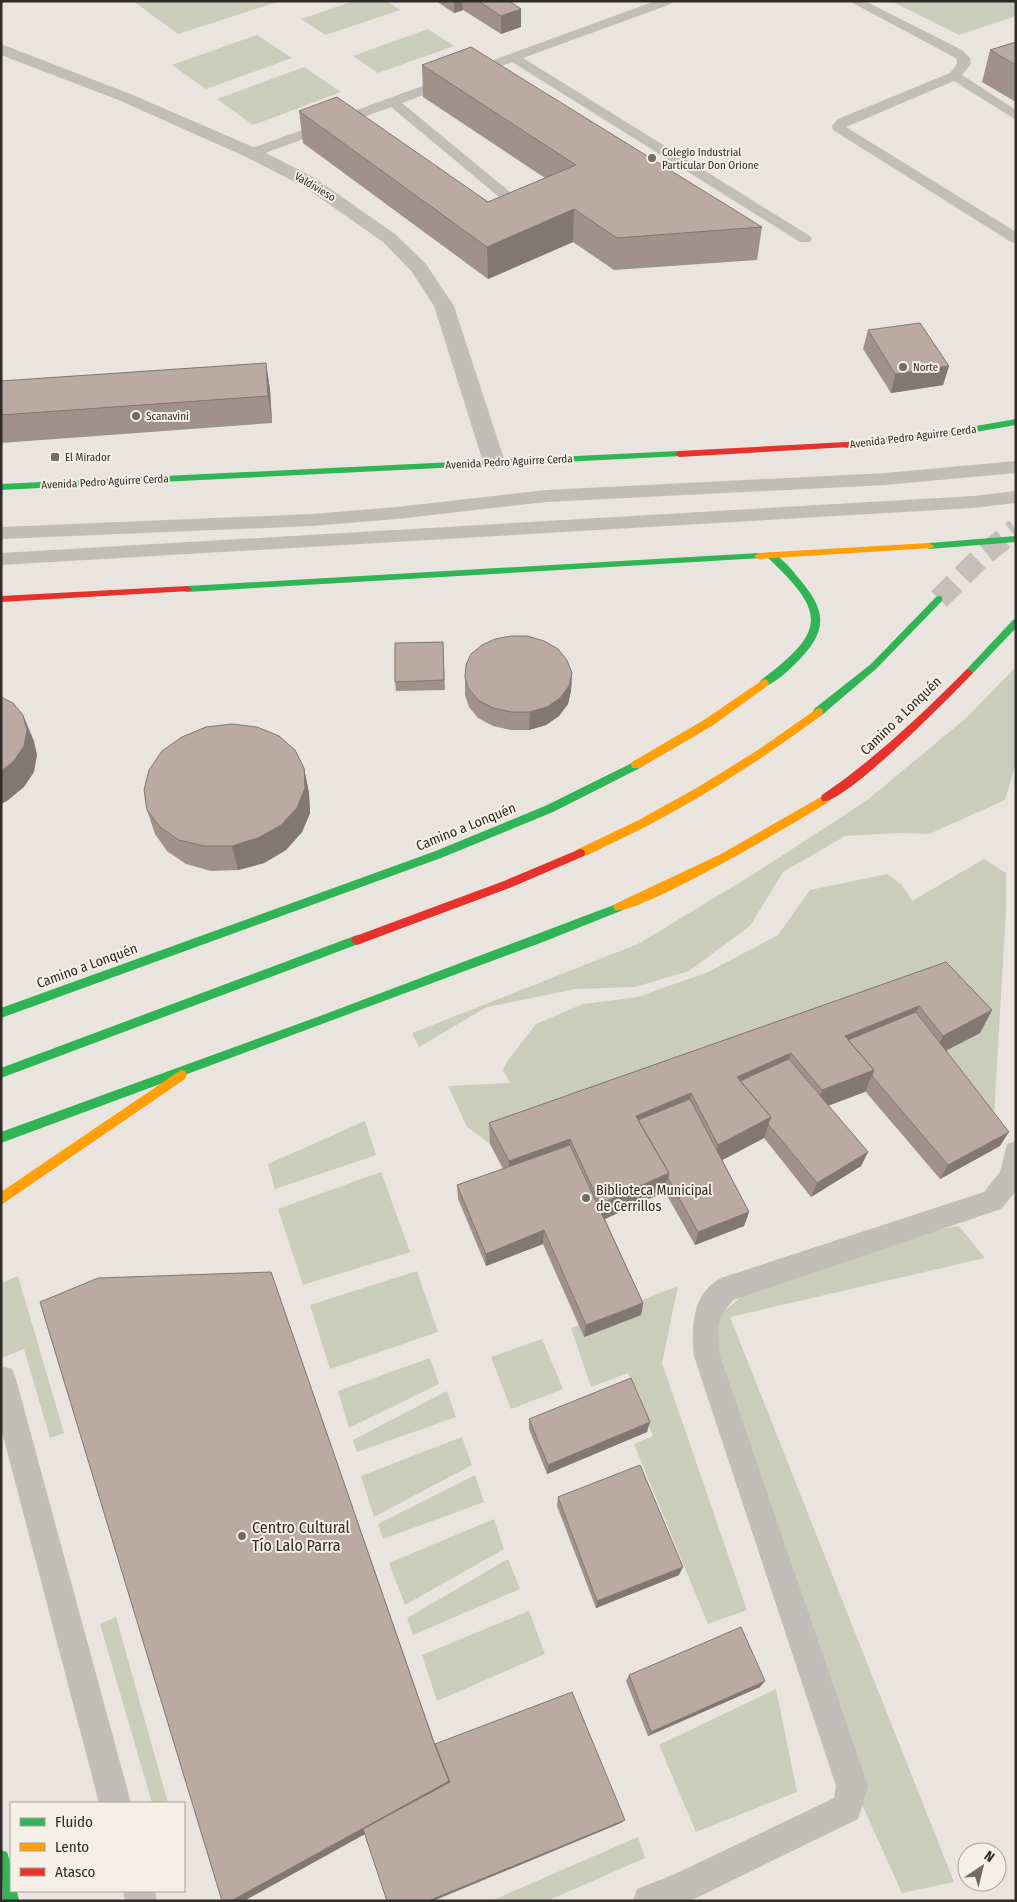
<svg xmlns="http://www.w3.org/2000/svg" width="1017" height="1902" viewBox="0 0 1017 1902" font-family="'Fira Sans Condensed',sans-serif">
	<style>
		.green { fill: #c9cdba }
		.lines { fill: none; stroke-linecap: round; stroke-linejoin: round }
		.primary-tunnel { stroke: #c4bfb9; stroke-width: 22; stroke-dasharray: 22 11; stroke-linecap: butt }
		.lane { fill: #c1bdb8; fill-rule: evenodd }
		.street { fill: #c1bdb8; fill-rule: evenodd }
		.fast { fill: #30b455; fill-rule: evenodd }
		.slow { fill: #ff9f0a; fill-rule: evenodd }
		.jam { fill: #e5322d; fill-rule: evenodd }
		.wall { fill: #a0928b }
		.shaded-wall { fill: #827771 }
		.building { fill: #baaaa2; stroke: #827771 }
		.poi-dot { fill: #716c67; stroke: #f6efe5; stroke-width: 2 }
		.labels { text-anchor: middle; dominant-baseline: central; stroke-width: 4; stroke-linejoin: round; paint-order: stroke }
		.far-poi-label { font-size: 11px; fill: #312b27; stroke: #f6efe5; text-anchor: start }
		.far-street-label { font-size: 11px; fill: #312b27; stroke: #f6efe5 }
		.street-label { font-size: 14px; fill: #312b27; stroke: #f6efe5 }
		.poi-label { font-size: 14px; fill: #312b27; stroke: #f6efe5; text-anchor: start }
		.near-poi-label { font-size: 16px; fill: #312b27; stroke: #f6efe5; text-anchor: start }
	</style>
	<rect width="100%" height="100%" fill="#e9e4de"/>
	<path class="green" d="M133 1H280L178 34Z
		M354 1H387L400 10 326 35 301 19Z
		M891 1H1016V16L959 35Z
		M428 29 454 46 378 73 353 56Z
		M257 35 292 58 206 89 172 65Z
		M304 67 341 92 253 125 217 99Z
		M1016 667V763L1005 800 929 834 899 833 845 836 783 872 750 926 689 971 635 987 575 989 487 1007 419 1047 412 1033 638 944 757 872 866 801 965 719Z
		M984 859 1006 873V910L994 1115 932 1058 936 984 490 1144 467 1127 448 1086 510 1083 503 1070 508 1060 536 1024 583 1004 638 997 708 972 778 935 810 890 887 874 902 885 912 901Z
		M365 1121 376 1155 275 1189 268 1164Z
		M381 1172 410 1252 303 1285 278 1209Z
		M959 1226 985 1258 730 1317 954 1882 902 1893 859 1798 717 1369 718 1316 765 1278 833 1247Z
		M417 1271 438 1332 330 1369 310 1305Z
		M18 1276 64 1433 50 1438 24 1349 1 1358V1283Z
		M678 1286 662 1363 747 1610 708 1624 634 1444 653 1436 628 1373 591 1387 571 1328Z
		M542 1339 563 1389 511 1409 491 1357Z
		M430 1358 439 1384 349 1428 338 1391Z
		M447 1391 456 1417 357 1452 353 1440Z
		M462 1437 472 1465 374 1517 361 1476Z
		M475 1475 484 1502 383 1539 378 1524Z
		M494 1519 504 1549 405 1605 389 1563Z
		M508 1559 520 1589 413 1635 407 1618Z
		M529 1611 545 1654 437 1701 422 1655Z
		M116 1617 168 1803H152L100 1624Z
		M776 1689 797 1792 696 1832 659 1745Z
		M638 1837 645 1858 547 1901H491Z"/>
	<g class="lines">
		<path class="primary-tunnel" d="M939 599 982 556 1016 529"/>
		<path class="lane" d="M655 1H673L671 4 523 58 810 236 812 239 810 242H800L512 62 402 103 532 210 534 213 532 216H522L391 107 257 156H247L245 153 247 150Z
			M849 1H865L962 50 970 58 971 64 962 75 1016 110V120L954 81 846 127 1016 232V243L1011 242 833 130 832 126 838 119 950 73 957 64V59L952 56Z
			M1016 461V473L885 485 546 502 397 519 312 526 1 539V527L312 514 397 507 546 490 885 473Z
			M1016 491V503L973 508 1 565V553L973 496Z
			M1016 1141V1191L1001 1209 733 1300C714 1322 718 1329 720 1356L868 1786 858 1819 690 1901H633L637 1889 675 1874 834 1798 836 1786 694 1356C691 1327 692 1290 724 1277L984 1192 1000 1172 1007 1144Z
			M2 1366 12 1369 16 1379 131 1803H99L1 1428Z
			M123 1891H155L157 1901H125Z"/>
		<path class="street" d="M1 44 133 95 258 149 315 178 395 234 426 264 454 306 505 462 501 467 494 469 487 467 483 462 434 306 412 272 383 242 303 186 246 157 121 101 1 55Z"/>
		<path class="fast" d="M1016 419V425L935 439 846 448 842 445 846 442 935 433Z
			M679 451 683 454 682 456 1 490V484Z
			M1016 536V542L929 549 924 546 929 543Z
			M770 552C779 555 790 567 796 575 827 610 830 630 795 664 787 672 775 683 764 687L761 686 759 683 761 680C826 631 827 613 767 557L765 555Z
			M759 553 764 556 762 558 187 592 182 589 187 586Z
			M939 596 942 597V601L877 668 822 715H814L813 712 814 709 871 664 936 597Z
			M1016 619V628L971 675H965L963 673 965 671 1013 620Z
			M636 761 641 765 640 768 553 812 441 858 1 1018V1008L433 852 545 806Z
			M619 903 623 904 625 907 623 910 543 942 1 1143V1132L320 1016Z
			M357 935 361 937 363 940 361 943 1 1078V1068Z
			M1 1850 7 1852C12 1865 11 1877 11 1891H17L19 1901H3Z"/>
		<path class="slow" d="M929 543 934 546 932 548 759 559 754 556 759 553Z
			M764 679 767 680 769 683 767 686 712 726 640 768H632L631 765 632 762 704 720Z
			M818 708 822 709 823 712 822 715C754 765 684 810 608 845 599 849 585 859 576 856L575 853 576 850 639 820 700 786 758 750Z
			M826 794 831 798 830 801C804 818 635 917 615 910L613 907 615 904 721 854Z
			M181 1070 185 1071 187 1075 185 1079 1 1205V1192Z"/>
		<path class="jam" d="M846 442 849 443V447L679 457 675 454 679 451Z
			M187 586 192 589 190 591 1 602V596Z
			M968 669 971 671 973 673 971 675C953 694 842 807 822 801L821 798 822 795C875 759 920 716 965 671Z
			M580 849 584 850 585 853 584 856 512 887 357 945 353 943 351 940 353 937 504 881Z"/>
	</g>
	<path class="wall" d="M436 1H509L521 27 501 34 463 10 454 13Z
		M1016 42V102L982 82 990 50Z
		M422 65 762 227 757 260 614 270 573 242 488 279 303 143 299 111 488 202 545 178 423 97Z
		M868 330 949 366 943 385 891 393 863 349Z
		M266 363 270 390 272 423 1 443V381Z
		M443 642 445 690 396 691 395 682Z
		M572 673 571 691 568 704 559 716 546 725 529 730H511L493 726 478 718 469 707 465 695V677Z
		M304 768 309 793 310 813 302 832 286 850 264 863 238 870 211 871 186 864 167 851 155 834 147 810Z
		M946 962 992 1010 980 1033 946 1050 1000 1146 940 1179 865 1091 828 1106 868 1152 861 1166 811 1197 764 1138 722 1160 749 1212 744 1226 695 1245 665 1192 605 1219 643 1303 641 1315 584 1337 543 1244 486 1266 458 1199 457 1185 503 1169 490 1144 489 1123Z
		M529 1419 647 1432 547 1474 529 1429Z
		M558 1497 679 1575 596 1608 557 1506Z
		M629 1675 760 1687 648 1736 626 1681Z"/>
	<path class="shaded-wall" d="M454 1H462L463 10 454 13Z
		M521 9V27L501 34V16Z
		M574 209 573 242 488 279 487 247Z
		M266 363 270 390 272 423 268 396Z
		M949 366 943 385 891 393 895 374Z
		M572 673 571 691 568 704 559 716 546 725 529 730 530 712Z
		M23 715 34 741 37 755 34 772 24 787 7 801 1 804V771Z
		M304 768 309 793 310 813 302 832 286 850 264 863 238 870 232 846Z
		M919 1006 909 1028 851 1052 845 1036Z
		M992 1010 980 1033 932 1058 943 1036Z
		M791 1053 784 1074 743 1092 737 1077Z
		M874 1070 865 1092 814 1111 822 1090Z
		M691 1093 686 1114 641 1132 636 1116Z
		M771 1117 764 1138 713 1165 718 1145Z
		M1009 1132 1000 1146 940 1179 948 1165Z
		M570 1139 569 1159 509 1181V1161Z
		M868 1152 861 1166 811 1197 817 1183Z
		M669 1173 664 1192 598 1222 600 1204Z
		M749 1212 744 1226 695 1245 698 1232Z
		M544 1230 543 1244 486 1266V1254Z
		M271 1272 437 1750 452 1786 244 1901H231L434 1743Z
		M643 1303 641 1315 584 1337 586 1325Z
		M650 1422 647 1432 547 1474 548 1465Z
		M683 1567 679 1575 596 1608 597 1601Z
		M765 1681 760 1687 648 1736 651 1732Z
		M625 1820 621 1823 433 1901H428Z"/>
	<path class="building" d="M478 1H509L521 9 501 16Z
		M1016 42V65L990 50Z
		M471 47 762 227 617 238 574 209 487 247 299 111 337 97 488 202 576 165 422 65Z
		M920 323 949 366 895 374 868 330Z
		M266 363 268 396 1 415V381Z
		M511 636H527L544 641 558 649 567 660 572 673 569 686 560 698 547 707 530 712H511L493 708 478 700 468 688 465 677 466 665 471 654 482 645 495 639Z
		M443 642 444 680 395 682V643Z
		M1 697 13 703 23 715 27 730 24 746 13 762 1 771Z
		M232 724 257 727 279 736 295 750 304 768 305 788 297 808 281 825 258 838 232 846H204L179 840 160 827 147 810 144 790 149 770 162 751 182 737 206 727Z
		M946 962 992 1010 943 1036 919 1006 845 1036 874 1070 822 1090 791 1053 737 1077 771 1117 718 1145 691 1093 636 1116 669 1173 600 1204 570 1139 509 1161 489 1123Z
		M916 1012 1009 1132 948 1165 872 1076 874 1070 848 1040Z
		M789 1059 868 1152 817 1183 768 1124 771 1117 740 1081Z
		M690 1099 749 1212 698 1232 668 1178 669 1173 638 1120Z
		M570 1145 643 1303 586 1325 544 1230 486 1254 457 1185Z
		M271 1272 434 1743 449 1781 231 1901H222L40 1302 98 1278Z
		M631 1378 650 1422 548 1465 529 1419Z
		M640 1465 683 1567 597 1601 558 1497Z
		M741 1627 765 1681 651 1732 629 1675Z
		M572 1692 625 1820 428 1901H387L363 1829 450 1782 435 1744Z"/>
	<g class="poi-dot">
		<circle cx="652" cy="158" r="5"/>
		<circle cx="903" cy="367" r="5"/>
		<circle cx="136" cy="416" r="5"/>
		<rect x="50" y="452" width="10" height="10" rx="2.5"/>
		<circle cx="586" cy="1198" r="5"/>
		<circle cx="242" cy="1536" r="5"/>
	</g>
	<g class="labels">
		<g class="far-poi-label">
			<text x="662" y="152">Colegio Industrial<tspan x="662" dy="13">Particular Don Orione</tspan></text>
			<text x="913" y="367">Norte</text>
			<text x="146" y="416">Scanavini</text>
			<text x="65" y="457">El Mirador</text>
		</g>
		<g class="far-street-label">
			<text transform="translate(315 187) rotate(31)">Valdivieso</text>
			<text transform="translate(913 437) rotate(-7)">Avenida Pedro Aguirre Cerda</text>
			<text transform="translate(509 462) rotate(-3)">Avenida Pedro Aguirre Cerda</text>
			<text transform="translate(105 482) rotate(-3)">Avenida Pedro Aguirre Cerda</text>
		</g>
		<g class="street-label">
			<text transform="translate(901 716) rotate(-44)">Camino a Lonquén</text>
			<text transform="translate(466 827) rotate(-22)">Camino a Lonquén</text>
			<text transform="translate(87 966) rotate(-20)">Camino a Lonquén</text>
		</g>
		<g class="poi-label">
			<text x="596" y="1190">Biblioteca Municipal<tspan x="596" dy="16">de Cerrillos</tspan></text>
		</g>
		<g class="near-poi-label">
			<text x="252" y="1527">Centro Cultural<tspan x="252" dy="18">Tío Lalo Parra</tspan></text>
		</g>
	</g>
	<rect width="1017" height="1902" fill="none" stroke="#312b27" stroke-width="5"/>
	<rect x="10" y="1802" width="175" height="90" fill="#f6efe5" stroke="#a7a199"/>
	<rect x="20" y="1818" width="25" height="8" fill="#30b455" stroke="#a7a199"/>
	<text x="55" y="1827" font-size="15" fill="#312b27">Fluido</text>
	<rect x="20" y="1843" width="25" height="8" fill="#ff9f0a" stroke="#a7a199"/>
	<text x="55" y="1852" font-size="15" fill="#312b27">Lento</text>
	<rect x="20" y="1868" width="25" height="8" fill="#e5322d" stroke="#a7a199"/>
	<text x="55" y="1877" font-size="15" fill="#312b27">Atasco</text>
	<g transform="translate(982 1867) rotate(35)"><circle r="24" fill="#f6efe5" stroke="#a7a199"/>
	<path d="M0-4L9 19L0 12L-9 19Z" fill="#716c67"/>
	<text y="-8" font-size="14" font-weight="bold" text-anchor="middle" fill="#312b27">N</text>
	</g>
</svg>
